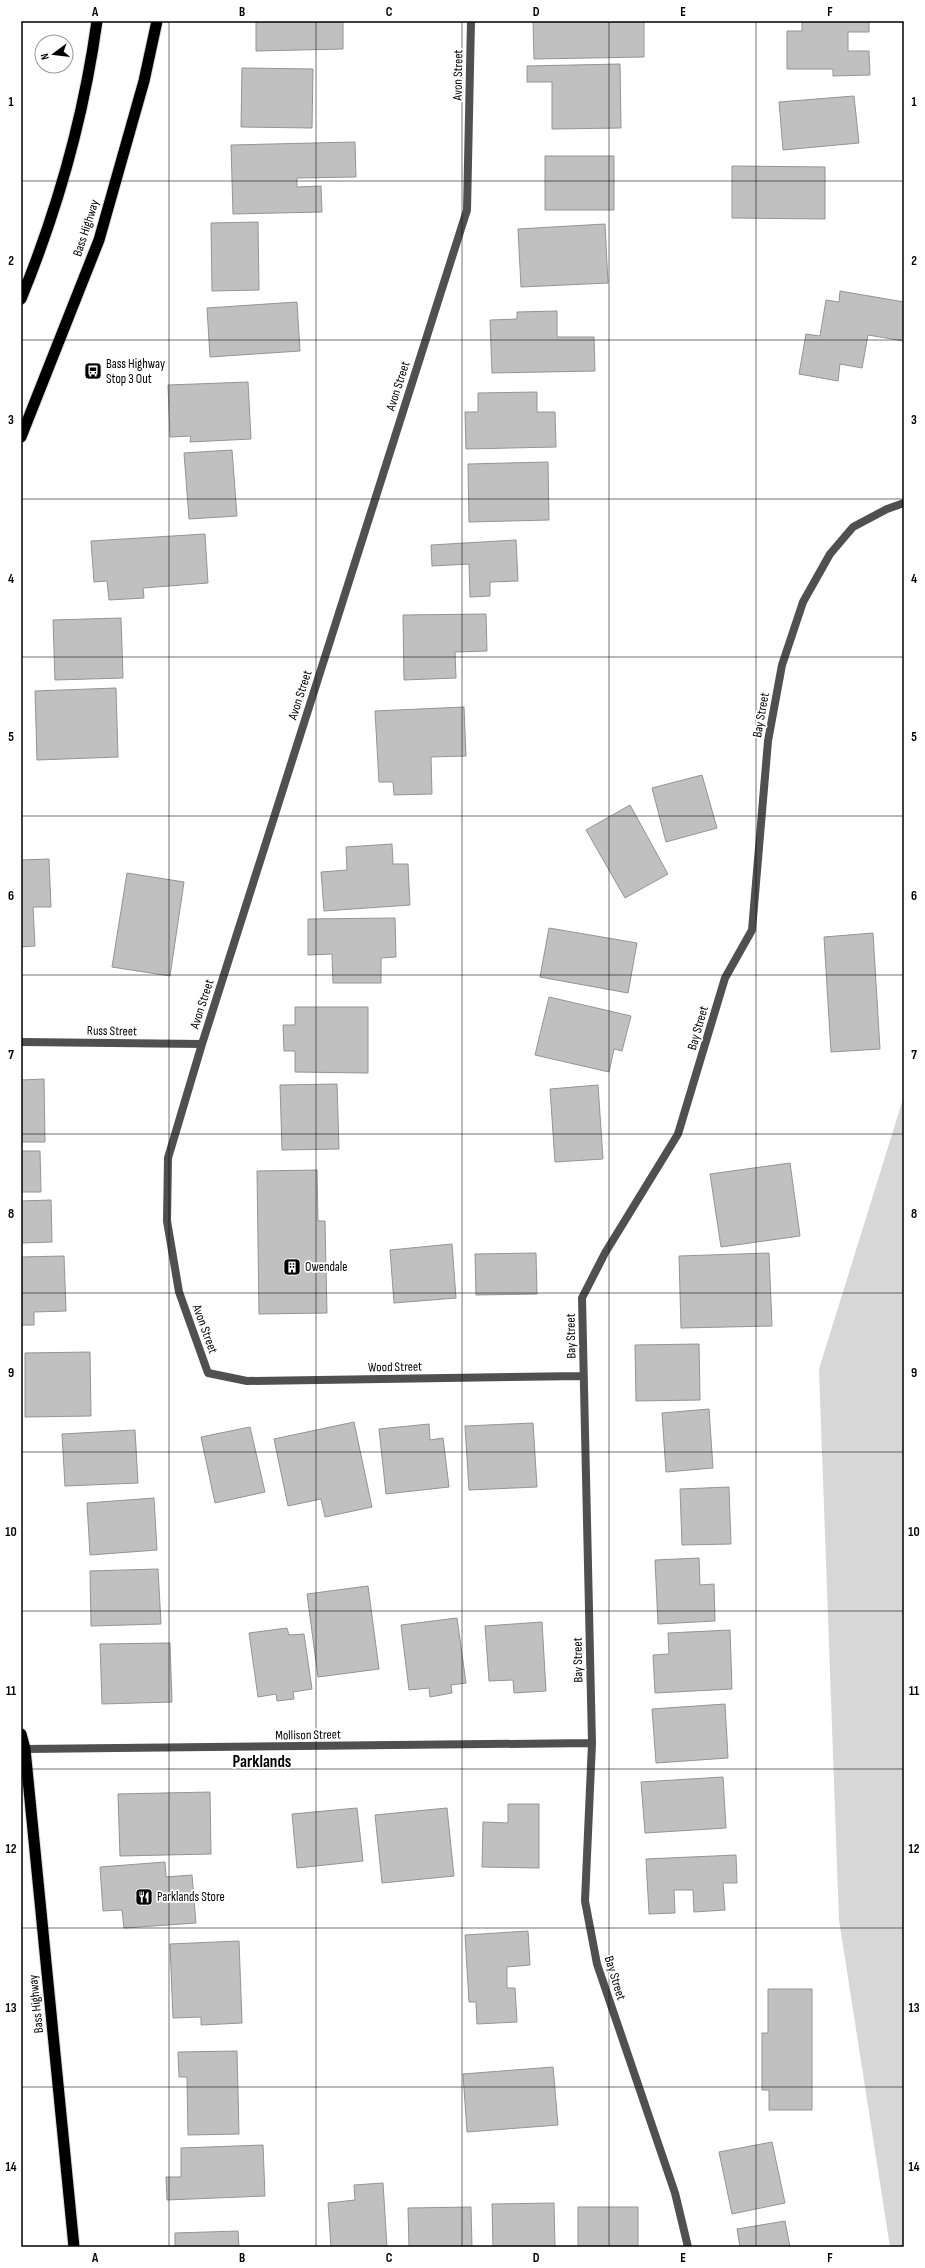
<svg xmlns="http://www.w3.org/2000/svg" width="925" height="2268" font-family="'Sofia Sans Condensed',sans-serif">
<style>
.green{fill:#d7d7d7}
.building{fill:#c0c0c0;stroke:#949494}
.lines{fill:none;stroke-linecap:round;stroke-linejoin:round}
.trunk-casing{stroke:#dbdbdb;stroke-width:13}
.minor{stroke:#505050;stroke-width:8}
.trunk{stroke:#000;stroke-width:11}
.grid{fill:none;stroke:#000;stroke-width:1;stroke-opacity:0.55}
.labels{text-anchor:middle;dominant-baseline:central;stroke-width:3.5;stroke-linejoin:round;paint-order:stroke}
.street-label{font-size:13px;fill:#000;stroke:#fff}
.poi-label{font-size:13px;fill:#000;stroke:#fff;text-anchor:start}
.district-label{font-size:17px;font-weight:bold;fill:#000;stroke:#fff}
.neatline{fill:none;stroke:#000;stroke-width:1.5}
.grid-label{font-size:13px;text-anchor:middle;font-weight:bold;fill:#000}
</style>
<rect width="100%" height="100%" fill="#fff"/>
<path class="green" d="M 903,1099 L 904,2247 L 890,2247 L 839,1920 L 819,1369 Z"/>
<path class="building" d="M 256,21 L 343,21 L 343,49 L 256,51 Z
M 533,21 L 644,21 L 644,57 L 534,59 Z
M 802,21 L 869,21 L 869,32 L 848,32 L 848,51 L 869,51 L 870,75 L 833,76 L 833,69 L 787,69 L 787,31 L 802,31 Z
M 620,64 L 621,128 L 552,129 L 552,82 L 527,82 L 527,66 Z
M 242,68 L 313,69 L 312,128 L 241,127 Z
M 854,96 L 859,143 L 783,150 L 779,102 Z
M 355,142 L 356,177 L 297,178 L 297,187 L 321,186 L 322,212 L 233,214 L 231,145 Z
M 545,156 L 614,156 L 614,210 L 545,210 Z
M 732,166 L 825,167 L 825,219 L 732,218 Z
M 258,222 L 259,290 L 212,291 L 211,223 Z
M 605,224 L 608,283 L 521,287 L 518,229 Z
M 840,291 L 904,302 L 904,341 L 868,335 L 862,368 L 840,364 L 838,381 L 799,374 L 806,334 L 820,336 L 826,300 L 839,302 Z
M 297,302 L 300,351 L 210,357 L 207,308 Z
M 557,311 L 557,337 L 594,337 L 595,371 L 492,373 L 490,320 L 517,319 L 517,312 Z
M 248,382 L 251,439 L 190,442 L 191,436 L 170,437 L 168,385 Z
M 537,392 L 537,412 L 555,412 L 556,447 L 466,449 L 465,412 L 478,412 L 478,393 Z
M 232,450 L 237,516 L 189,519 L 184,453 Z
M 548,462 L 549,520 L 469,522 L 468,464 Z
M 205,534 L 208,583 L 143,588 L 144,598 L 109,600 L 107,581 L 94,582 L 91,541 Z
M 516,540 L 518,581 L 490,582 L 490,596 L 470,597 L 469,564 L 432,566 L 431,545 Z
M 486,614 L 487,651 L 455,652 L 456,678 L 404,680 L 403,615 Z
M 121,618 L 123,678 L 55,680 L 53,620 Z
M 116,688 L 118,757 L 37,760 L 35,691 Z
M 464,707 L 466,756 L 431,757 L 432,794 L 394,795 L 393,782 L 379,782 L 375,711 Z
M 702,775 L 717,828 L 666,842 L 652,788 Z
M 630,805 L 668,874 L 625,898 L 586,830 Z
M 392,844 L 393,864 L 408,864 L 410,905 L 324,911 L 321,872 L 347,870 L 346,847 Z
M 49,859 L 51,907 L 33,907 L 35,946 L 21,947 L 21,860 Z
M 127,873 L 184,882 L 170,976 L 112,967 Z
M 395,918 L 396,957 L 381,958 L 381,983 L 333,983 L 332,954 L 308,955 L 308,919 Z
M 549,928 L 637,943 L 628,993 L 540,977 Z
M 873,933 L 880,1049 L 831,1052 L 824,937 Z
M 549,997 L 631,1016 L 622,1051 L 614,1049 L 609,1072 L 535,1055 Z
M 295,1007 L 368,1007 L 368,1073 L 295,1072 L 295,1051 L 284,1051 L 283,1025 L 295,1025 Z
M 44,1079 L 45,1142 L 21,1142 L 21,1080 Z
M 337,1084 L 339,1149 L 282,1150 L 280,1085 Z
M 598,1085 L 603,1159 L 555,1162 L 550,1089 Z
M 21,1151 L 40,1151 L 41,1192 L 21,1192 Z
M 790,1163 L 800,1236 L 721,1247 L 710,1174 Z
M 317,1170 L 318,1221 L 325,1221 L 327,1313 L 259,1314 L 257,1171 Z
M 51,1200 L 52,1242 L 21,1243 L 21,1201 Z
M 452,1244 L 456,1298 L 394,1303 L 390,1250 Z
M 536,1253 L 537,1294 L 476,1295 L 475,1254 Z
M 769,1253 L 772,1326 L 681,1328 L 679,1256 Z
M 64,1256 L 66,1311 L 34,1312 L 34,1325 L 21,1325 L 21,1257 Z
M 699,1344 L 700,1400 L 636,1401 L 635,1345 Z
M 90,1352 L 91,1416 L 25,1417 L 25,1353 Z
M 709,1409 L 713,1468 L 666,1472 L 662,1413 Z
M 354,1422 L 372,1507 L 325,1517 L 321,1499 L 288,1506 L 274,1439 Z
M 533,1423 L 537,1487 L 469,1490 L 465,1426 Z
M 429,1424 L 430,1440 L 443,1438 L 449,1487 L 386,1494 L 379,1429 Z
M 250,1427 L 265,1492 L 215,1503 L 201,1437 Z
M 135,1430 L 138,1483 L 65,1486 L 62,1434 Z
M 729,1487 L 731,1544 L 682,1545 L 680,1489 Z
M 154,1498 L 157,1550 L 90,1555 L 87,1503 Z
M 699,1558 L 700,1585 L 714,1584 L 715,1621 L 658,1624 L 655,1560 Z
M 158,1569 L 161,1624 L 91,1626 L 90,1571 Z
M 368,1586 L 379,1669 L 318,1677 L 307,1594 Z
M 457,1618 L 466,1683 L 451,1685 L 452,1693 L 430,1697 L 429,1688 L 409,1690 L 401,1625 Z
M 542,1622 L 546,1691 L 514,1693 L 513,1680 L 489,1681 L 485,1626 Z
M 287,1628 L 289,1635 L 304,1634 L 312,1689 L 293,1692 L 294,1699 L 277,1701 L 276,1694 L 258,1697 L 249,1633 Z
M 730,1630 L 732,1689 L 655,1693 L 653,1655 L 669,1654 L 668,1633 Z
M 170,1643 L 172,1702 L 102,1704 L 100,1644 Z
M 725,1704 L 728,1758 L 656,1763 L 652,1709 Z
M 723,1777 L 726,1828 L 645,1833 L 641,1782 Z
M 210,1792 L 211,1854 L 120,1856 L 118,1794 Z
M 508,1804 L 539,1804 L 539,1868 L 482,1867 L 483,1822 L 508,1823 Z
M 357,1808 L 363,1861 L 297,1868 L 292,1814 Z
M 447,1808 L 454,1876 L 382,1883 L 375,1815 Z
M 736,1855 L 737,1883 L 723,1883 L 725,1910 L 694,1912 L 693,1890 L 674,1890 L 675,1913 L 649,1914 L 646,1859 Z
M 165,1862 L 166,1877 L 192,1875 L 196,1923 L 124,1928 L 122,1910 L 103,1911 L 100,1867 Z
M 528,1931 L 530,1965 L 507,1967 L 507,1988 L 515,1988 L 517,2022 L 477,2024 L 476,2002 L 469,2002 L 465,1935 Z
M 239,1941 L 242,2023 L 201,2025 L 201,2017 L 173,2018 L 170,1944 Z
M 768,1989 L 812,1989 L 812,2110 L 769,2110 L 769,2090 L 762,2090 L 762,2033 L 768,2033 Z
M 237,2051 L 239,2134 L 188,2135 L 187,2077 L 179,2077 L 178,2052 Z
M 553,2067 L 558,2125 L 467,2132 L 463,2074 Z
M 772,2142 L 785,2203 L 732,2214 L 719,2152 Z
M 263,2145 L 265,2196 L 167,2200 L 166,2177 L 181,2177 L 181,2148 Z
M 383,2183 L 387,2247 L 331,2247 L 328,2203 L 355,2200 L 354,2185 Z
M 554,2203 L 555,2247 L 493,2247 L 492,2204 Z
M 471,2207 L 472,2247 L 409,2247 L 408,2208 Z
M 578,2207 L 638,2207 L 638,2247 L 578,2247 Z
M 785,2221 L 790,2247 L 740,2247 L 737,2229 Z
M 238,2231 L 239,2247 L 175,2247 L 175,2233 Z"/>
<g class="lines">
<g class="trunk-casing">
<path id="trunk" d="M 21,299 C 57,211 84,115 97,21
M 21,437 L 99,240 L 144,81 L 157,21
M 21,1734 L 25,1749 L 74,2247"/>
</g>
<path class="minor" d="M 471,21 L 467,210 L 202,1044 L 168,1158 L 167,1221 L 179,1292 L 208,1373 L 247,1381 L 583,1376
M 21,1042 L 202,1044
M 25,1749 L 592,1743
M 688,2247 L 675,2193 L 597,1964 L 585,1901 L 592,1743 L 582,1298 L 605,1253 L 678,1134 L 725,978 L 752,930 L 768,741 L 782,665 L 803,602 L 830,554 L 853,527 L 887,509 L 904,503"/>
<use href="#trunk" class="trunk"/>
</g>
<path class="grid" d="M 169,21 L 169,2247M 316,21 L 316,2247M 462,21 L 462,2247M 609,21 L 609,2247M 756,21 L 756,2247M 21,181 L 904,181M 21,340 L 904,340M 21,499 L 904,499M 21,657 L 904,657M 21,816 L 904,816M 21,975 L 904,975M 21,1134 L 904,1134M 21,1293 L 904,1293M 21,1452 L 904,1452M 21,1611 L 904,1611M 21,1769 L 904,1769M 21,1928 L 904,1928M 21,2087 L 904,2087"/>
<defs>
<g id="bus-square" transform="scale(0.9)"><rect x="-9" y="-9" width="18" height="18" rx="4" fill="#000" stroke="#fff"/><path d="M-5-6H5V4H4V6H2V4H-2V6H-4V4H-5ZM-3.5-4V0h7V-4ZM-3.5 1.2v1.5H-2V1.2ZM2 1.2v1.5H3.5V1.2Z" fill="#fff"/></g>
<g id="building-square" transform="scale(0.9)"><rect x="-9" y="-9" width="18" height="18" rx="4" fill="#000" stroke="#fff"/><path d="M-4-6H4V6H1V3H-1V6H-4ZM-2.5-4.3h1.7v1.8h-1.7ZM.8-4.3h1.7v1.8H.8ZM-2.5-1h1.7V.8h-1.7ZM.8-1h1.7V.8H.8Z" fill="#fff"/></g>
<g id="restaurant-square" transform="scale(0.9)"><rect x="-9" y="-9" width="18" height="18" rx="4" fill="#000" stroke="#fff"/><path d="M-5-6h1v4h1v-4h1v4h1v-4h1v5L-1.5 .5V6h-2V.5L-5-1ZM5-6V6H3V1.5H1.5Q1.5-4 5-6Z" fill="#fff"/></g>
</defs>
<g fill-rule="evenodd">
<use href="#bus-square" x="93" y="371"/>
<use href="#building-square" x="292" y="1267"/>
<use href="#restaurant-square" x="144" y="1897"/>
</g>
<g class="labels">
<g class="street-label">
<text transform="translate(458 75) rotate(-89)">Avon Street</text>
<text transform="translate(86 228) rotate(-72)">Bass Highway</text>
<text transform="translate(398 386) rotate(-72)">Avon Street</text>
<text transform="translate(300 695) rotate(-72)">Avon Street</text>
<text transform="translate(761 715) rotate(-80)">Bay Street</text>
<text transform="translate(202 1004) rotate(-72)">Avon Street</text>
<text transform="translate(698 1028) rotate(-74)">Bay Street</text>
<text transform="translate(112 1031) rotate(1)">Russ Street</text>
<text transform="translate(205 1329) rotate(70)">Avon Street</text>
<text transform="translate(571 1336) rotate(-91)">Bay Street</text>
<text transform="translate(395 1367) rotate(-1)">Wood Street</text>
<text transform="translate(578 1660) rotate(-91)">Bay Street</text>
<text transform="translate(308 1735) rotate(-1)">Mollison Street</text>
<text transform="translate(615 1978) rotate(73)">Bay Street</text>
<text transform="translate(36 2004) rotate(-96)">Bass Highway</text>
</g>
<g class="poi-label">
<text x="106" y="364">Bass Highway<tspan x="106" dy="15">Stop 3 Out</tspan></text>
<text x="305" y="1267">Owendale</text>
<text x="157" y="1897">Parklands Store</text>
</g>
<g class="district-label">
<text x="262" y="1762">Parklands</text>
</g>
</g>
<rect width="925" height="2268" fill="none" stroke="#ffffff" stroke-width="44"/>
<g transform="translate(54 54) rotate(255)"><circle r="19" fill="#ffffff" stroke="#999999"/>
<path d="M0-3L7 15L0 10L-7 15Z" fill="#000000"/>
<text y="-6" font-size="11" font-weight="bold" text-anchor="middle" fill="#000000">N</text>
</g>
<rect x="22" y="22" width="881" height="2224" class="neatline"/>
<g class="grid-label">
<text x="95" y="16">A</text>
<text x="242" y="16">B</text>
<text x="389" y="16">C</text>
<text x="536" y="16">D</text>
<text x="683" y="16">E</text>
<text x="830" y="16">F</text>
<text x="11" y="106">1</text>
<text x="914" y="106">1</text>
<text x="11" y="265">2</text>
<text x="914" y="265">2</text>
<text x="11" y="424">3</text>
<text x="914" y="424">3</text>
<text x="11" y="583">4</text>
<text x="914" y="583">4</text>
<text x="11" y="741">5</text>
<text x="914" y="741">5</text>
<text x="11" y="900">6</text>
<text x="914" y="900">6</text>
<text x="11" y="1059">7</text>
<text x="914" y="1059">7</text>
<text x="11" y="1218">8</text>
<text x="914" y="1218">8</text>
<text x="11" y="1377">9</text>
<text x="914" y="1377">9</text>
<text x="11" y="1536">10</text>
<text x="914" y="1536">10</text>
<text x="11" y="1695">11</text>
<text x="914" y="1695">11</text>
<text x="11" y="1853">12</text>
<text x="914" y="1853">12</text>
<text x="11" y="2012">13</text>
<text x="914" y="2012">13</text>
<text x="11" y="2171">14</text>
<text x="914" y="2171">14</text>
<text x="95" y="2262">A</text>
<text x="242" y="2262">B</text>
<text x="389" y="2262">C</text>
<text x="536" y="2262">D</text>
<text x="683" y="2262">E</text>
<text x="830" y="2262">F</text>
</g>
</svg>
